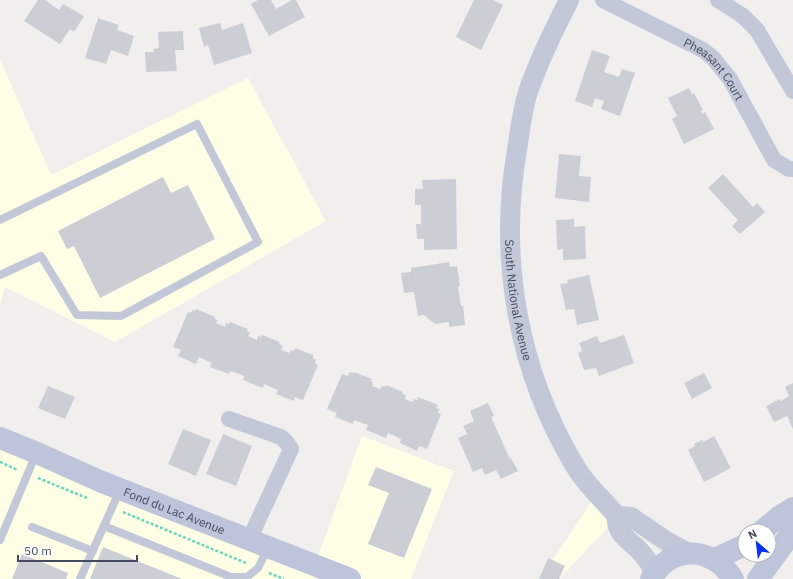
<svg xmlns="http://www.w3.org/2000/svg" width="793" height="579" font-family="'IBM Plex Sans',sans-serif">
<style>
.commercial{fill:#fefde5}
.building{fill:#ccced6}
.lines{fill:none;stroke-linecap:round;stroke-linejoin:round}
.path{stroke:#6bd6bc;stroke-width:2.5;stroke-dasharray:3 2;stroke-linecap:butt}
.service{stroke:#c3c8d8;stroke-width:8}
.minor{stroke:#c3c8d8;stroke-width:16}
.tertiary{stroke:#c3c8d8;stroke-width:20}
.secondary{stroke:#bec4d9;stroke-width:22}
.labels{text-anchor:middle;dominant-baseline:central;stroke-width:3;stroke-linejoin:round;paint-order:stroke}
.street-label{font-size:12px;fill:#444b5e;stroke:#fff}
</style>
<rect width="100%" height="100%" fill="#f1eeee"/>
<path class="commercial" d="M 0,59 L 51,175 L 248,78 L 326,221 L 115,342 L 5,287 L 0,306 Z
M 362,436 L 454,471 L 411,579 L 0,579 L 0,439 L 315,564 Z
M 597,493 L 617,518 L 559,579 L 540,579 Z"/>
<path class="building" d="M 38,0 L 45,0 L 59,10 L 63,4 L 84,16 L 74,32 L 70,29 L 60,44 L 24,21 Z
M 258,0 L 271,0 L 276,9 L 292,0 L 296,0 L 305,17 L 269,36 L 251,4 Z
M 474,0 L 493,0 L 503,5 L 481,50 L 456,37 Z
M 98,18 L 119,25 L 117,30 L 134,36 L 128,56 L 111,50 L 106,64 L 85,58 Z
M 220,23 L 222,30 L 243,23 L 252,53 L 214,65 L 208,45 L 204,47 L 199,28 Z
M 183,31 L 184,50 L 175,50 L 177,71 L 146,72 L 145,52 L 154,52 L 153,49 L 159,48 L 158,32 Z
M 592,50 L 610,56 L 604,72 L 619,77 L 622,69 L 635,73 L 620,116 L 601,109 L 604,101 L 595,98 L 592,107 L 575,101 Z
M 689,88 L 692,94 L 694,93 L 703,110 L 701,111 L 702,114 L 705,112 L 714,129 L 684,144 L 672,119 L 677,116 L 668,98 Z
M 559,154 L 581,156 L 579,176 L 591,177 L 589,202 L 555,198 Z
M 723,174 L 753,207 L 757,203 L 765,212 L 740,234 L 732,226 L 738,220 L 708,188 Z
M 163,177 L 171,193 L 188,185 L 215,239 L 100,298 L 74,246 L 67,249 L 58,231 Z
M 456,179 L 457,249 L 424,250 L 424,239 L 417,239 L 416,224 L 421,224 L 421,205 L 415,205 L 415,189 L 423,189 L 422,180 Z
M 574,219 L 574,227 L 585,226 L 586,259 L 563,260 L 563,249 L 557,250 L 556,220 Z
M 449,262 L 450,267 L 457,266 L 460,286 L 458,287 L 461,306 L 463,306 L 465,325 L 449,327 L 449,322 L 435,324 L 424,315 L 418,316 L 414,292 L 404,293 L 401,273 L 411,272 L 411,268 Z
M 589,275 L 599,320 L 577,325 L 574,309 L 566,310 L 560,284 L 568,283 L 567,280 Z
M 196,309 L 215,317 L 215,319 L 218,320 L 216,323 L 225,327 L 226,323 L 229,324 L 230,322 L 248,329 L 247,331 L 250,333 L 248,336 L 257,340 L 258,336 L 261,337 L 262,335 L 280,342 L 279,344 L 283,346 L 281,350 L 289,353 L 291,350 L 294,351 L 295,348 L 313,355 L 313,358 L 316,360 L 315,363 L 318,365 L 303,400 L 295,397 L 294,401 L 276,394 L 278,390 L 264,384 L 263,388 L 243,380 L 244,376 L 231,371 L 229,374 L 210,367 L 212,363 L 199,357 L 196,364 L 178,356 L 181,350 L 173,347 L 188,312 L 191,313 L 192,310 L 195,311 Z
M 624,335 L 634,363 L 599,376 L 596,368 L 584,370 L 578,353 L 582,351 L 579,343 L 597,336 L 600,343 Z
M 350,372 L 353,373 L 354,372 L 372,379 L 370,381 L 373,382 L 372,386 L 380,389 L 382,386 L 385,387 L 386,385 L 403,392 L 402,394 L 406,395 L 405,399 L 413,402 L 414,399 L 417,400 L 418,397 L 438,405 L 436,408 L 439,409 L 438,413 L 441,414 L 427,449 L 419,446 L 417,451 L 400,443 L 401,439 L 388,433 L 386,438 L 366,430 L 368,425 L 354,420 L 353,424 L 335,417 L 337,413 L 327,409 L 342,374 L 348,376 Z
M 704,373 L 712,388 L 692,399 L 684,383 Z
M 793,383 L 793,429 L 787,416 L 774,422 L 766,406 L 780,399 L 781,401 L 789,396 L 785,387 Z
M 48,386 L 75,397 L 65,419 L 38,408 Z
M 488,403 L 494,416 L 491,417 L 510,459 L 511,458 L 518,471 L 501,479 L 496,470 L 485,475 L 482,468 L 473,472 L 458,438 L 467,434 L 463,426 L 474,421 L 470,411 Z
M 183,429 L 211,440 L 196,476 L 168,464 Z
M 223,434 L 252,446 L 236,486 L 206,474 Z
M 714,436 L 731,468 L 704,482 L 688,450 L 695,446 L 694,444 L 702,440 L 703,442 Z
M 376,467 L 432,489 L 404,558 L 368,544 L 389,493 L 368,485 Z
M 103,547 L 182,579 L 90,579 Z
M 22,554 L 68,573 L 66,579 L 12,579 Z
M 548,558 L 565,566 L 559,579 L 539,579 Z"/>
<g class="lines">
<path class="path" d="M 0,462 L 18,470
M 38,478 L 87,498
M 123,512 L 246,563
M 269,573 L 284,579"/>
<path class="service" d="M 0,220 L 197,124 L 258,242 L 121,316 L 77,315 L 41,256 L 0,275
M 104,526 L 231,577 L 247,577 L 258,568 L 268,548
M 32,527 L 93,551
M 0,540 L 36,454
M 80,579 L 120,490"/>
<g class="minor">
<path id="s1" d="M 603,0 L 703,50 L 713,58 L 730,79 L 774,160 L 789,169 L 793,169"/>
<path d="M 718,0 L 743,16 L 757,30 L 793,91"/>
<path d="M 229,419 L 281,437 L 287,443 L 291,449 L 249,540"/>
</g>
<g class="tertiary">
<path id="s2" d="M 569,0 C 554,30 539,60 528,92 C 522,111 520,130 517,150 C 498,259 518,371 575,466 C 585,484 602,498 615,514 C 618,519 616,524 619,529 C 622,537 632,543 638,549 C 645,556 650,564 655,572"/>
<path d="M 616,516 L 631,517 L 666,541 L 689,553"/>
</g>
<g class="secondary">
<path id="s3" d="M 0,438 L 37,453 L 102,482 L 350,579"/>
<path d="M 762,531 L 780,516 L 793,508"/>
<path d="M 715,559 L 745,545"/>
<path d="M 651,579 C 670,544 713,546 733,579"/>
<path d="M 758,579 L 793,531"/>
</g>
</g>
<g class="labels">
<g class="street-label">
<text stroke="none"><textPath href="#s1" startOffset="133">Pheasant Court</textPath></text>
<text stroke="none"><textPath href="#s2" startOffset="311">South National Avenue</textPath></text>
<text stroke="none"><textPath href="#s3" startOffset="189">Fond du Lac Avenue</textPath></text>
</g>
</g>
<g transform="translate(757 543) rotate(332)"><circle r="19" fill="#ffffff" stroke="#b4b7bf"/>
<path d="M0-3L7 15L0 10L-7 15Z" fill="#0431f5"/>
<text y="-6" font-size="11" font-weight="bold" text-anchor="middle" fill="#444b5e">N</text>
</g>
<path d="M18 555v6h119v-6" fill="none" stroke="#444b5e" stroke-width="2"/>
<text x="24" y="555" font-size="12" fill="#444b5e" stroke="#ffffff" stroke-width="3" paint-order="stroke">50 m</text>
</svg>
